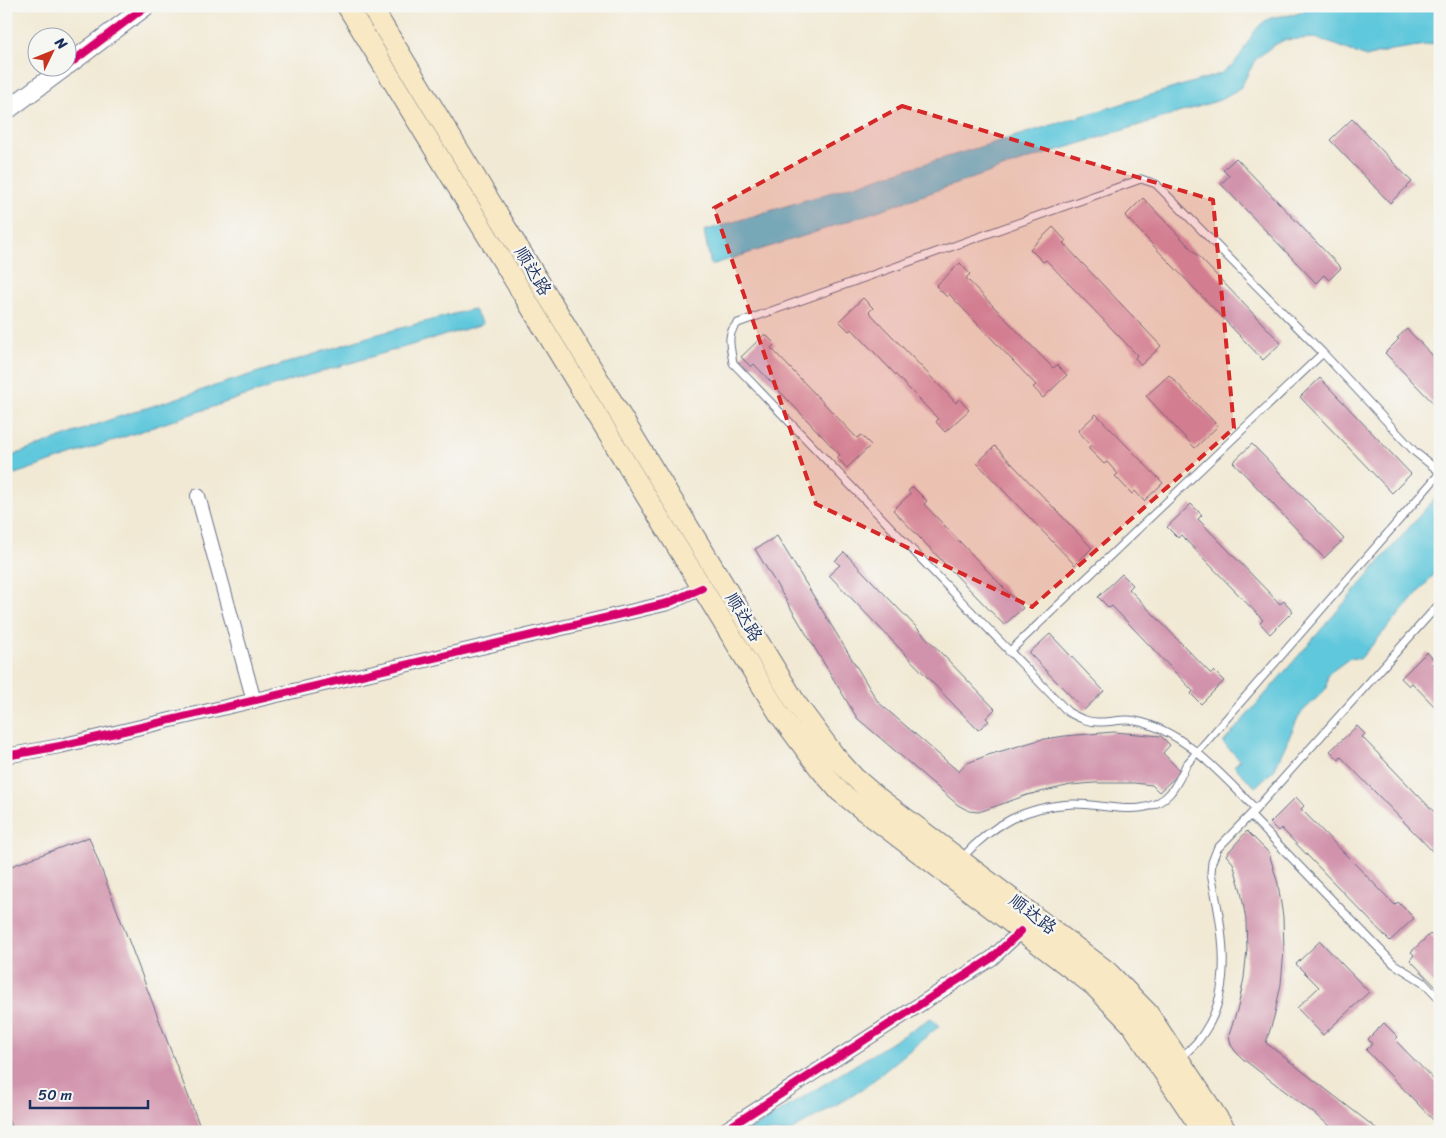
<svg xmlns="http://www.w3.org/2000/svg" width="1446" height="1138" font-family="Sriracha,'LXGW WenKai TC',sans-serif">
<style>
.water{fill:#60c8dc;stroke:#3e7c9d}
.building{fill:#d193ab}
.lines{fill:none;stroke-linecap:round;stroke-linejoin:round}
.service-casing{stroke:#667087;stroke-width:9}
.minor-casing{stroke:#667087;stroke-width:16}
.tertiary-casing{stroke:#667087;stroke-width:20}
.secondary-casing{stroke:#667087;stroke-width:22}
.service{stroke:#fff;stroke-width:7}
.minor{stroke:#fff;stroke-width:14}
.tertiary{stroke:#fff;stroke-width:18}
.secondary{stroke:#f8e8c3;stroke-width:20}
.cycleway-casing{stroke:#f6f6f2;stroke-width:11}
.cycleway{stroke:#d6006c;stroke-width:8}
.marked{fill:#d62828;fill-opacity:0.2;stroke:#d62828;stroke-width:4;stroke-dasharray:10 6;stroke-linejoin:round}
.labels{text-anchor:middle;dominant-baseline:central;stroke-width:4.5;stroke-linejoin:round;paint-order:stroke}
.street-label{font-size:18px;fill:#1b2f5e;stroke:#f6f6f2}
</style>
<rect width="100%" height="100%" fill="#f6f6f2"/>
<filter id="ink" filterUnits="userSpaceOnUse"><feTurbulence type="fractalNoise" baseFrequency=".02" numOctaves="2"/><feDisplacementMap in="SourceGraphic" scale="10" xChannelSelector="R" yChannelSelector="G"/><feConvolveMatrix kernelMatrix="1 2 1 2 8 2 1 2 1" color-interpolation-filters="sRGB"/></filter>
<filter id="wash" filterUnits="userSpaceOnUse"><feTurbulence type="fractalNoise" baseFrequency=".0096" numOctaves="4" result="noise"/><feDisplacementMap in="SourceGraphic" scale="20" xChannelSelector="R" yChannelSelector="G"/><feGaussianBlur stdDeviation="1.12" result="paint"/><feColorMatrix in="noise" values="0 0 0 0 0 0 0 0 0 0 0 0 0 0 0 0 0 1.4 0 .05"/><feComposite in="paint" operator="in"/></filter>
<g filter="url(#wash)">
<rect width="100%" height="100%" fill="#f1e9d4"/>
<path class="water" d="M 1308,6 L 1440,6 L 1440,43 L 1391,50 L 1366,57 L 1336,45 L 1315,38 L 1284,40 L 1271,47 L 1256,59 L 1240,88 L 1220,100 L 1020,162 L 813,233 L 711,265 L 704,231 L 1220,74 C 1224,70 1232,67 1235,62 C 1247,49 1249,33 1265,21 C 1278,12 1299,20 1308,6 Z
M 473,309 L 483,324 L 289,381 L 6,477 L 6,458 L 112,419 L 371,336 Z
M 1440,492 L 1440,561 L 1437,571 L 1360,659 L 1350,658 L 1328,674 L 1326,689 L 1303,711 L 1297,720 L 1274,770 L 1255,787 L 1234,766 L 1240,760 L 1223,743 Z
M 931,1018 L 939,1026 L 863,1089 L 789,1132 L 747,1132 Z"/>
<g id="blocks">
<path class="building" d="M 1352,119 L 1412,182 L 1390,203 L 1330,140 Z
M 1236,158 L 1341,268 L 1329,280 L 1324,275 L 1316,283 L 1221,184 L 1229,176 L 1223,170 Z
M 1143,198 L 1281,343 L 1263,360 L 1125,216 Z
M 1053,227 L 1066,241 L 1063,243 L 1161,346 L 1141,365 L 1135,358 L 1137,355 L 1046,260 L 1043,262 L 1030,249 Z
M 960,263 L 970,274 L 966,278 L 1053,368 L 1057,365 L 1067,375 L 1043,398 L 1033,387 L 1036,385 L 949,294 L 947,297 L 936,286 Z
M 863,298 L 873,308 L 869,312 L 956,403 L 959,399 L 969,410 L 945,432 L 936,422 L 938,419 L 852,329 L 849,331 L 839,321 Z
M 1407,329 L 1440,363 L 1440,410 L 1385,353 L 1399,339 L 1397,338 Z
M 765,334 L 775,344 L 771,348 L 857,438 L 861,435 L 871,445 L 847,468 L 837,458 L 840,455 L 754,364 L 751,367 L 741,357 Z
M 1169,375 L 1218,426 L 1195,448 L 1146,396 Z
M 1320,378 L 1411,474 L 1392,493 L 1300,397 Z
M 1096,414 L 1163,483 L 1144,501 L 1135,491 L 1132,494 L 1115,476 L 1118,474 L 1107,462 L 1104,464 L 1088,448 L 1091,445 L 1078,431 Z
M 1252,444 L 1344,539 L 1324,558 L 1233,462 Z
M 995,446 L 1092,548 L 1075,565 L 977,463 Z
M 913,487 L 927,501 L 924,504 L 1023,608 L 1004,625 L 893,510 L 910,494 L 908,491 Z
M 1191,504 L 1202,515 L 1198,519 L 1280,604 L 1284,601 L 1293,611 L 1270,634 L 1260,623 L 1263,620 L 1181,535 L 1178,538 L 1167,527 Z
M 777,536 L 878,702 L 959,772 L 965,764 L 988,755 L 1039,740 L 1065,736 L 1114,732 L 1161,736 L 1170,745 L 1163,753 L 1181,772 L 1159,792 L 1152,785 L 1134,783 L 1094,783 L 1071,785 L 1027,795 L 985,810 L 978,812 L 969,811 L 958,805 L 857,718 L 755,549 Z
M 844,552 L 995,709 L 986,718 L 989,721 L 978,730 L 829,575 L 840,565 L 835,561 Z
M 1122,574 L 1133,585 L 1129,589 L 1211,674 L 1214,671 L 1224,681 L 1201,704 L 1191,694 L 1193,691 L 1112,606 L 1109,608 L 1098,597 Z
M 1050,634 L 1104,691 L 1084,710 L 1029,653 Z
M 1427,652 L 1435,661 L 1432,664 L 1440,672 L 1440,712 L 1412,683 L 1409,686 L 1401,678 Z
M 1357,726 L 1365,734 L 1362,737 L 1440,818 L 1440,859 L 1341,757 L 1339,760 L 1330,751 Z
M 1296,797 L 1304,806 L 1301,809 L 1395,905 L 1398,902 L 1414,918 L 1390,941 L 1281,828 L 1278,831 L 1270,823 Z
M 1247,831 L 1269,853 L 1278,884 L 1283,917 L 1284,950 L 1281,984 L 1274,1017 L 1266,1043 L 1381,1132 L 1338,1132 L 1243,1059 L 1236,1052 L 1231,1045 L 1229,1035 L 1238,1007 L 1244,978 L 1247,949 L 1246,920 L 1241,891 L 1233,863 L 1226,855 Z
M 89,837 L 202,1132 L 13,1132 L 6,1114 L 6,868 Z
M 1430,934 L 1440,944 L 1435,947 L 1440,952 L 1440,991 L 1410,960 L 1414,955 L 1411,952 Z
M 1320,941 L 1369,992 L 1323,1035 L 1297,1008 L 1319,987 L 1296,964 Z
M 1384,1023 L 1398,1037 L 1395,1040 L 1440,1086 L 1440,1127 L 1366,1050 L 1372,1044 L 1368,1039 Z"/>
</g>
</g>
<g filter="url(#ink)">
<use href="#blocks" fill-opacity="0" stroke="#667087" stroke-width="1"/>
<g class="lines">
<g class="service-casing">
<path id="service" d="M 1009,652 L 1323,353 L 1415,452 L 1440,472
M 1256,809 C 1221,775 1185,731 1136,721 C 1124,718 1113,722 1101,722 C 1089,723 1079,718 1068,712 L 733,363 C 731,348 725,334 738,323 L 1141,179 L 1156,184 L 1323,353
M 1250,815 L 1394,964 L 1423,982 L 1440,1000
M 961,859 C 992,824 1026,806 1073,804 C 1104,803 1147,821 1171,792 C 1177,784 1182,774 1186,765 L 1440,473
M 1179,1059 C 1188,1051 1197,1044 1203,1034 C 1236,987 1221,924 1211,873 L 1212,862 L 1217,849 L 1256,809 L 1440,603"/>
</g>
<g class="minor-casing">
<path id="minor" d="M 198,496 L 254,701
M 6,756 L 60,746 L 668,603 L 702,588
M 722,1132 L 992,958 L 1021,931"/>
</g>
<g class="tertiary-casing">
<path id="tertiary" d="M 68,65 L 146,6
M 6,111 L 64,68"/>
</g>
<g class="secondary-casing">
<path id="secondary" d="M 347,6 L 779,714 L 820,769 L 840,792 L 864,811 L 1094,986 L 1132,1025 L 1203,1132
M 371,6 L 796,703 L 835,756 L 854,777 L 876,796 L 1107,971 L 1148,1013 L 1227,1132"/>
</g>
<use href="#service" class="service"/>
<use href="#minor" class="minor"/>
<use href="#tertiary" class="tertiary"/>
<use href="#secondary" class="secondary"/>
<g class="cycleway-casing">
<path id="cycleway" d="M 68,65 L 146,6
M 6,756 L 60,746 L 668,603 L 702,588
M 722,1132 L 992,958 L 1021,931"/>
</g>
<use href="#cycleway" class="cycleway"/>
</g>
</g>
<path class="marked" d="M 902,106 L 1213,200 L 1234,428 L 1032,607 L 816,504 L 714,208 Z"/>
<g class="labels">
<g class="street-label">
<text transform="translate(533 271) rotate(59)">顺达路</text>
<text transform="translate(744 617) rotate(59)">顺达路</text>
<text transform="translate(1033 914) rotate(37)">顺达路</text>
</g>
</g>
<rect width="1446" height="1138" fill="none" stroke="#f6f6f2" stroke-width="25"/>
<g transform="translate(52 52) rotate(47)"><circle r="24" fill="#f6f6f2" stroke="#9ea6b7"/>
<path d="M0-4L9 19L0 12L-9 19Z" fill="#c8321e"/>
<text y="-8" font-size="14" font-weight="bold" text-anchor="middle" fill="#1b2f5e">N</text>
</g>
<path d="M30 1100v8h118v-8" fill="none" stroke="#1b2f5e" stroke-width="2.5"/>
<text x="38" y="1100" font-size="15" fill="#1b2f5e" stroke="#f6f6f2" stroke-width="4" paint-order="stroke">50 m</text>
</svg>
